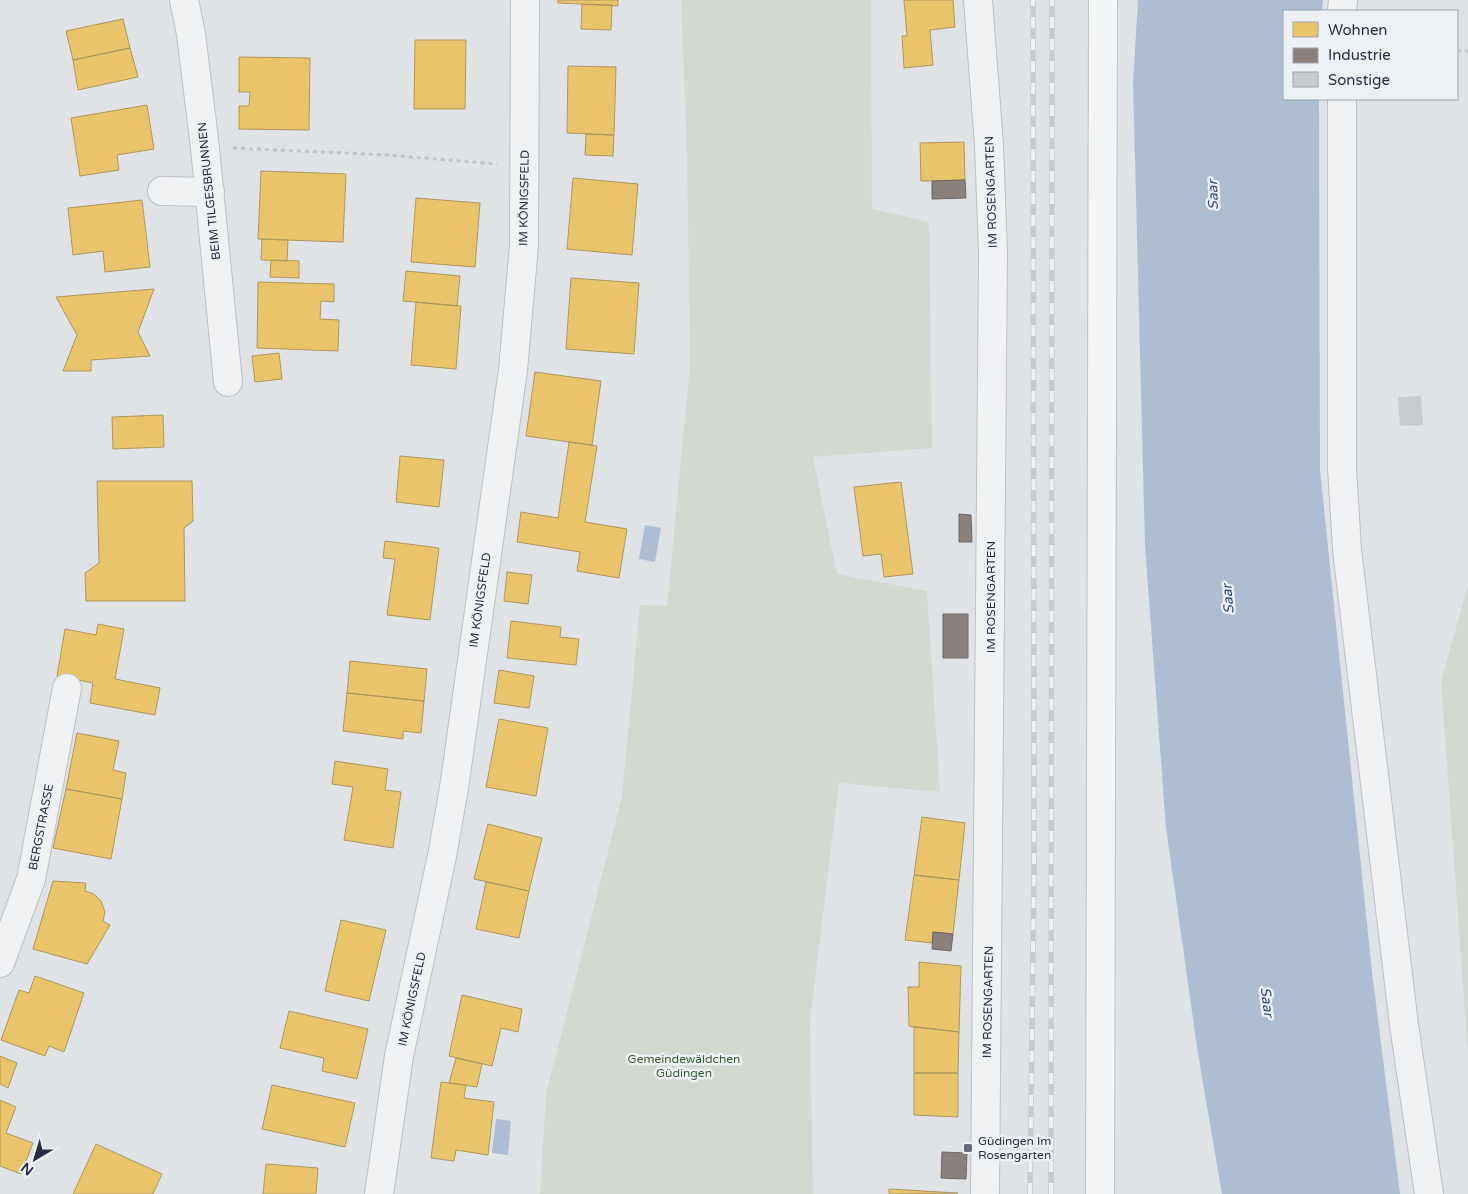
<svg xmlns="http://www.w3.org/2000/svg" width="1468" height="1194" font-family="'Varela Round',sans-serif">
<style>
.green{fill:#d0dad1}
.water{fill:#adbed2}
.homes{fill:#e9c46a;stroke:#ae975d}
.industry{fill:#8a817c;stroke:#6c686a}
.building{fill:#c7cbce}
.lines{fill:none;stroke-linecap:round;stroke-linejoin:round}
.minor-casing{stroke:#bdc0c4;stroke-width:30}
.major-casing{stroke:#bdc0c4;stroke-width:30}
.path{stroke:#c2c4c9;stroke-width:3;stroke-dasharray:4 4;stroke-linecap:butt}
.minor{stroke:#f0f1f2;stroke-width:28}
.major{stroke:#f4f5f6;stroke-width:28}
.rail-casing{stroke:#c9cacd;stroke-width:5.5}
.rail{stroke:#edf1f6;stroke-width:4;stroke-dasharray:11;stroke-linecap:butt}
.poi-dot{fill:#676e7a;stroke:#edf1f6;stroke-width:2}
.labels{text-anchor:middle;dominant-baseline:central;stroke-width:5;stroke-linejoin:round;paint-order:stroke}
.street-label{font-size:12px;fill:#262f40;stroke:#edf1f6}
.park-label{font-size:12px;fill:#395c33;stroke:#edf1f6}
.poi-label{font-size:12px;fill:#262f40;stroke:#edf1f6;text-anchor:start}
.water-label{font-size:14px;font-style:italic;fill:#2f4b76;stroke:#edf1f6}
</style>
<rect width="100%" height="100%" fill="#e0e3e6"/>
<path class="green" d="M 681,0 L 871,0 L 872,209 L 929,222 L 932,448 L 813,457 L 837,574 L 927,591 L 940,792 L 839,783 L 810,1021 L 813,1194 L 540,1194 L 546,1094 L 622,797 L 640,605 L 667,606 L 690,365 L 687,152 Z
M 1468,585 L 1468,1055 L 1441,681 Z"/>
<path class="water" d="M 1138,0 L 1323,0 L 1322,11 L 1284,11 L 1284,99 L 1319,99 L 1320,470 L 1372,972 L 1400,1194 L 1222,1194 L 1198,1054 L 1166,828 L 1145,546 L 1133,83 Z
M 645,525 L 661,528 L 655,562 L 639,559 Z
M 496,1119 L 511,1121 L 508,1155 L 492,1153 Z"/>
<path class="homes" d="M 558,0 L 618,0 L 618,6 L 558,3 Z
M 904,0 L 953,0 L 955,27 L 930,30 L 933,65 L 904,68 L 902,36 L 907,36 Z
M 582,4 L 612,5 L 611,30 L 581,29 Z
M 123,19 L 130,48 L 73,60 L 66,31 Z
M 415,40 L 466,40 L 465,109 L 414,109 Z
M 130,48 L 138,77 L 78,90 L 73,60 Z
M 239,57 L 310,58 L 309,130 L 239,129 L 239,106 L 249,106 L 250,92 L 239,92 Z
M 568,66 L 616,67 L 614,135 L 567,133 Z
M 147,105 L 154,149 L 117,155 L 119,170 L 80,176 L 71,118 Z
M 586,134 L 614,135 L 613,156 L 585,155 Z
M 964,142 L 965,180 L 921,181 L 920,143 Z
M 261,171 L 346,174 L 343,242 L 258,239 Z
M 573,178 L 638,184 L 632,255 L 567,249 Z
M 416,198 L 480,203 L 475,267 L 411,262 Z
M 142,200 L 150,267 L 105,272 L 103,251 L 73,255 L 68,208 Z
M 262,239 L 288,240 L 287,261 L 261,260 Z
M 271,260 L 299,261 L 299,278 L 270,277 Z
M 406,271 L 460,276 L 457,306 L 403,301 Z
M 571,278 L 639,283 L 634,354 L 566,349 Z
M 258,282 L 334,284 L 334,302 L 321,301 L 320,319 L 339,320 L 338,351 L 257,348 Z
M 154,289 L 138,332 L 150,356 L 91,360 L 91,371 L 63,371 L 77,335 L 56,297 Z
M 416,302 L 461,306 L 456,369 L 411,365 Z
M 279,353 L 282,379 L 255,382 L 252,356 Z
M 535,372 L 601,381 L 592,445 L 526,436 Z
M 163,415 L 164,447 L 113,449 L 112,417 Z
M 569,442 L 597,446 L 585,522 L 627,529 L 619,578 L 577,571 L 580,552 L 517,542 L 521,512 L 558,518 Z
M 400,456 L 444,460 L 439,507 L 396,502 Z
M 97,481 L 192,481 L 193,521 L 184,528 L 185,601 L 86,601 L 85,573 L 99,563 Z
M 901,482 L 913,574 L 884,577 L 881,554 L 863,556 L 854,487 Z
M 385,541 L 439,548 L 430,620 L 387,615 L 395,559 L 383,558 Z
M 507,572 L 532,575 L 528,604 L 504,601 Z
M 511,621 L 561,627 L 560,637 L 579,639 L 576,665 L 507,658 Z
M 98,624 L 124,629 L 115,679 L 160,688 L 155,715 L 90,703 L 93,683 L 57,676 L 65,629 L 96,635 Z
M 350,661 L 427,669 L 424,701 L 347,693 Z
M 499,670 L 534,676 L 529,708 L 494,703 Z
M 347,693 L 424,701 L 421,733 L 403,731 L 403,739 L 343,731 Z
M 499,719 L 548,728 L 536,796 L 486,787 Z
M 77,733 L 119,741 L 113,770 L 126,773 L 122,799 L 66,789 Z
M 335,761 L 388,769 L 385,790 L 401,792 L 393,848 L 344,840 L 353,787 L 332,784 Z
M 66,789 L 122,799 L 111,859 L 53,848 Z
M 922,817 L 965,823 L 959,880 L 914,875 Z
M 488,824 L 542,838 L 529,891 L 474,879 Z
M 914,875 L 959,880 L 953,934 L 933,932 L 932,943 L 905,940 Z
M 53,881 L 86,883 L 85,891 L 94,894 L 101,901 L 105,912 L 103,921 L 110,925 L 87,964 L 33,949 Z
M 486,882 L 529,891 L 519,938 L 476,929 Z
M 341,920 L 386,930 L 369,1001 L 325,991 Z
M 919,962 L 961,966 L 959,1032 L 909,1026 L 908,987 L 919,987 Z
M 35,976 L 84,993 L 64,1052 L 49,1046 L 45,1056 L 1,1040 L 19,990 L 29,993 Z
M 462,995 L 522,1009 L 518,1032 L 501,1028 L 492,1066 L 449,1056 Z
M 289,1011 L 368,1029 L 357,1079 L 322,1071 L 324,1058 L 280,1048 Z
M 914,1027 L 959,1032 L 958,1073 L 914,1073 Z
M 0,1056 L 17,1063 L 8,1088 L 0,1084 Z
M 456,1058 L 482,1064 L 477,1087 L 449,1083 Z
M 914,1073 L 958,1073 L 958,1117 L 914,1115 Z
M 441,1082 L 466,1085 L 464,1098 L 494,1102 L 488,1155 L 456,1150 L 454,1161 L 431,1158 Z
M 272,1085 L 355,1103 L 345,1147 L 262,1129 Z
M 0,1100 L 16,1107 L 6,1133 L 33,1143 L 21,1174 L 0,1166 Z
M 96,1144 L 162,1174 L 153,1194 L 73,1194 Z
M 266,1164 L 318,1168 L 316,1194 L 263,1194 Z
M 889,1189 L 958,1193 L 889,1194 Z"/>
<path class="industry" d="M 965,180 L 966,198 L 932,199 L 932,181 Z
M 959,514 L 971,515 L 972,542 L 959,542 Z
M 943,614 L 968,614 L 968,658 L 943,658 Z
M 933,932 L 953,934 L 951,951 L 932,949 Z
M 942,1152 L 967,1153 L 966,1179 L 941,1178 Z"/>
<path class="building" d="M 1421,396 L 1423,425 L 1400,426 L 1398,397 Z"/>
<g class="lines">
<g class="minor-casing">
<path id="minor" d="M 184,0 L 191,34 L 205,148 L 228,382
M 978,0 L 989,145 L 993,253 L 985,1194
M 1342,11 L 1343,0
M 1342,99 L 1342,468 L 1347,550 L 1404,1025 L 1429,1194
M 162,191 L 210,192
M 0,963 L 31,879 L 67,688
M 379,1194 L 399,1056 L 442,856 L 454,788 L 513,370 L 524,245 L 525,0"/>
</g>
<g class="major-casing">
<path id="major" d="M 1100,1194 L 1103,0"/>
</g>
<path class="path" d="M 1457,51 L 1468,51
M 233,148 L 388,155 L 497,164"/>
<use href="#minor" class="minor"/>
<use href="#major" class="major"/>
<g class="rail-casing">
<path id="rail" d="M 1030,1194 L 1034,868 L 1033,0
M 1051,1194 L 1052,0"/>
</g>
<use href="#rail" class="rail"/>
</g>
<rect class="poi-dot" x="963" y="1143" width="10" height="10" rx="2.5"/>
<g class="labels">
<g class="street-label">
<text transform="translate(209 191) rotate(-96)">BEIM TILGESBRUNNEN</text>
<text transform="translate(991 192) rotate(-92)">IM ROSENGARTEN</text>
<text transform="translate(524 198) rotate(-89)">IM KÖNIGSFELD</text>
<text transform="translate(991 597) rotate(-90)">IM ROSENGARTEN</text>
<text transform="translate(480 600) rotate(-82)">IM KÖNIGSFELD</text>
<text transform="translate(41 827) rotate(-79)">BERGSTRASSE</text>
<text transform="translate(412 999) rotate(-78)">IM KÖNIGSFELD</text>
<text transform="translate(988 1002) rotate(-89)">IM ROSENGARTEN</text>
</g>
<g class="park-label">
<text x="684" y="1059">Gemeindewäldchen<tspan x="684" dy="14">Güdingen</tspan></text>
</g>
<g class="poi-label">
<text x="978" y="1141">Güdingen Im<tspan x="978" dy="14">Rosengarten</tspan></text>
</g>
<g class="water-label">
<text transform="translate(1213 195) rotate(-92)">Saar</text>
<text transform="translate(1228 599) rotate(-95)">Saar</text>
<text transform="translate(1267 1002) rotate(83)">Saar</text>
</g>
</g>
<rect x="1283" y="10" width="175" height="90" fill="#edf1f6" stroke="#9da3ad"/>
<rect x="1293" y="22" width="25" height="15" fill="#e9c46a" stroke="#9da3ad"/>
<text x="1328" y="35" font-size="15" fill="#262f40">Wohnen</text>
<rect x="1293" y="48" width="25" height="15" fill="#8a817c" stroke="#9da3ad"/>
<text x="1328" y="60" font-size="15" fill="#262f40">Industrie</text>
<rect x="1293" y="72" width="25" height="15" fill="#c7cbce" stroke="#9da3ad"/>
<text x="1328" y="85" font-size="15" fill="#262f40">Sonstige</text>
<g transform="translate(35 1159) rotate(218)" stroke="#edf1f6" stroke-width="4" paint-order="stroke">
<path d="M0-4L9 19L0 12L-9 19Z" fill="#262f40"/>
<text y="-8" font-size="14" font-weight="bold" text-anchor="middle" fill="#262f40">N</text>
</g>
</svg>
